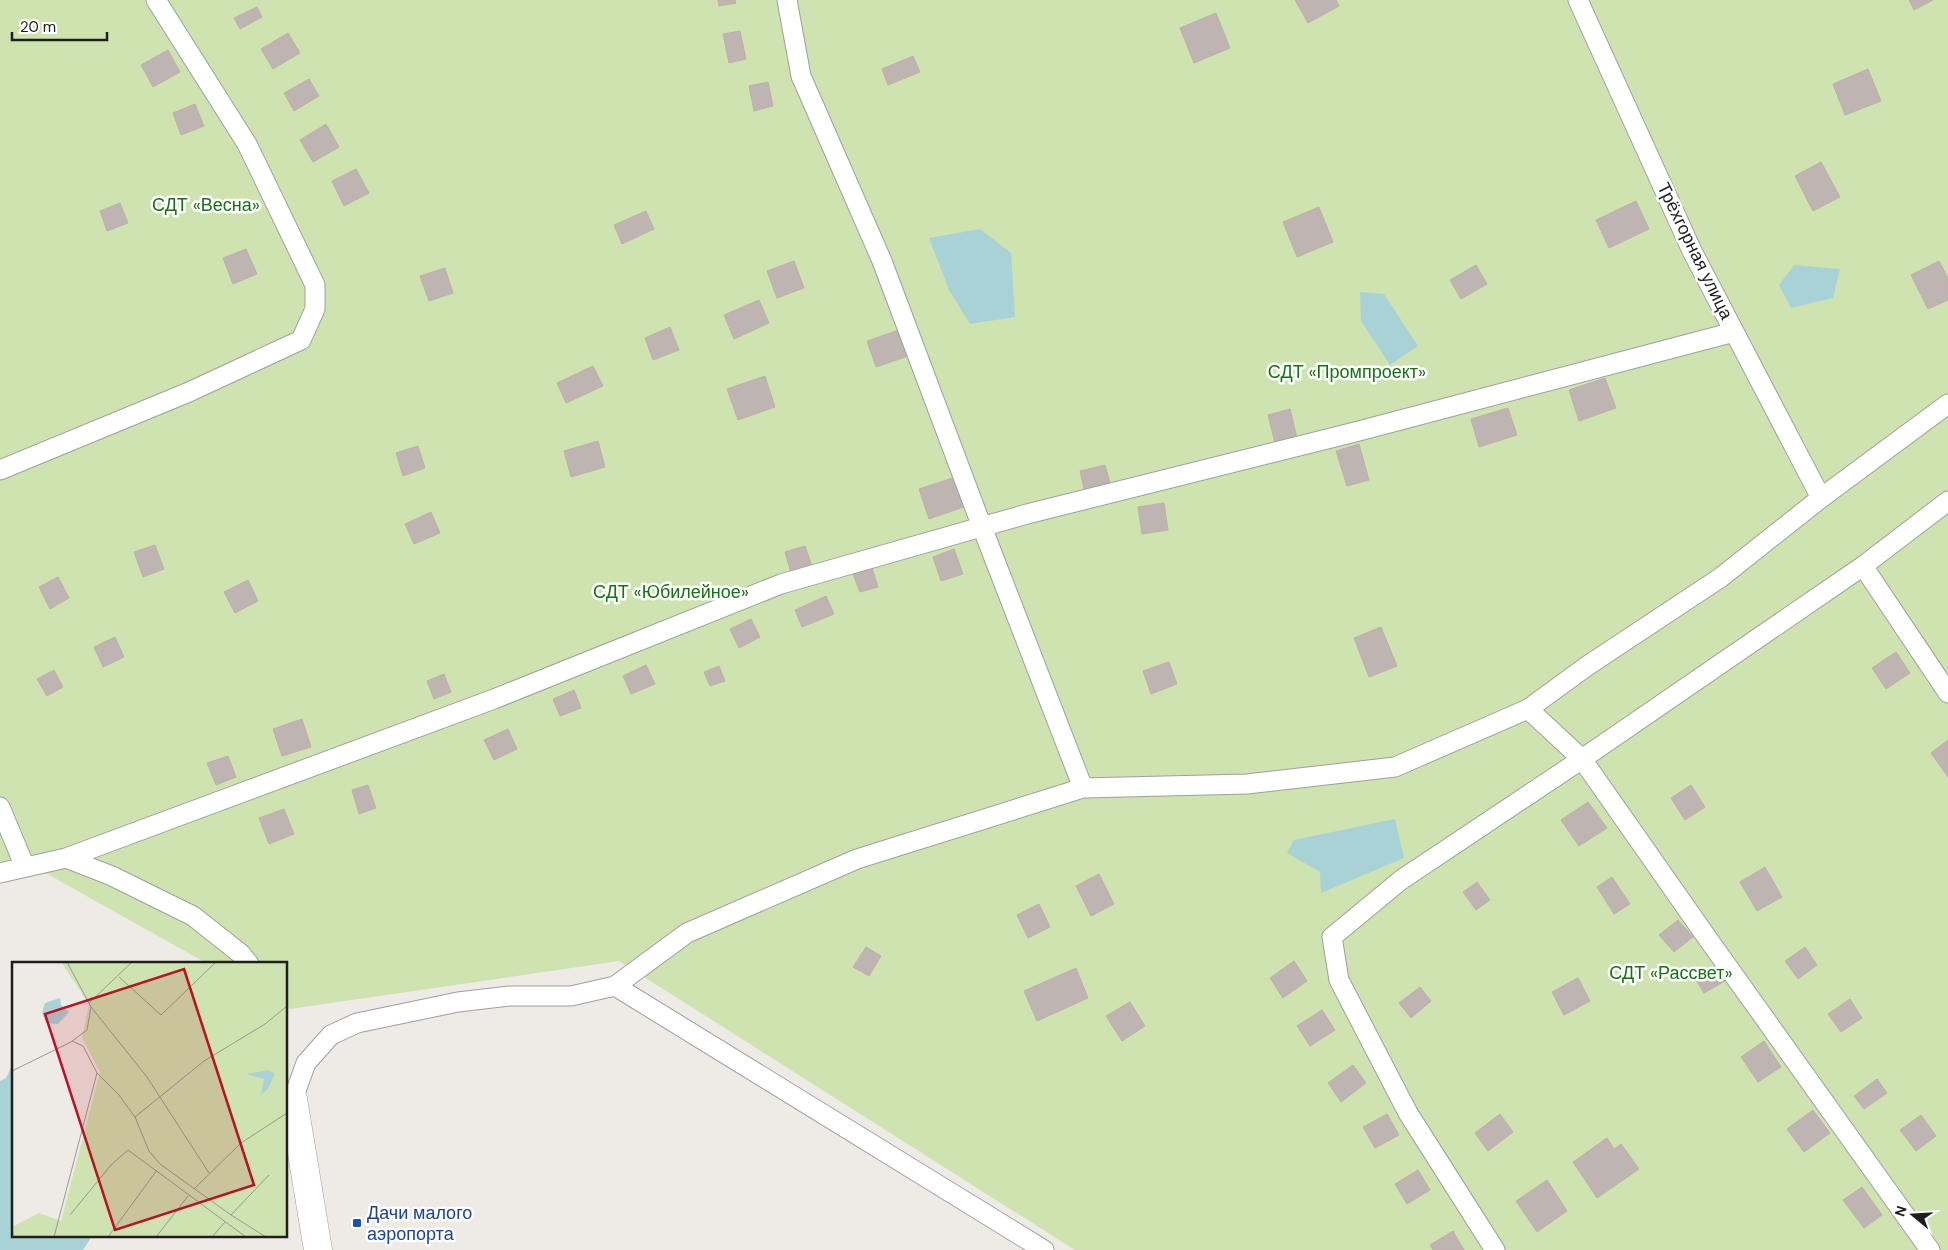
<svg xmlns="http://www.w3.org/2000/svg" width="1948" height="1250" font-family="'DM Sans',sans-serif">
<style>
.grass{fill:#cee3af}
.water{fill:#a9d2d7}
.building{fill:#beb5b2;stroke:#beb0a8}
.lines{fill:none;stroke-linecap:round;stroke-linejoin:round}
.lane-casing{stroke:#9f9f9f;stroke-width:21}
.street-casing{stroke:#9f9f9f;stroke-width:29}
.lane{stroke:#fff;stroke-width:19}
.street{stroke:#fff;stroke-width:28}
.transit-dot{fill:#1a4fb4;stroke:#fff;stroke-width:2}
.labels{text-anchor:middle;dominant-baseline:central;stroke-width:5;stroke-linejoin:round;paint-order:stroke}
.park-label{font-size:18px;fill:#187116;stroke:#fff}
.street-label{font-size:18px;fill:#1e1e1e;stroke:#fff}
.transit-label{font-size:18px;fill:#164399;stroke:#fff;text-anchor:start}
.inset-road{fill:none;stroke:#9b9895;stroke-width:1}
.view{fill:#b81324;fill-opacity:0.15;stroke:#b81324;stroke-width:2.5}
.inset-edge{fill:none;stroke:#1e1e1e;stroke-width:2.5}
</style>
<rect width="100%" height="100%" fill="#eeeae5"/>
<path class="grass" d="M 0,0 L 1948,0 L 1948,1250 L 1075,1250 L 619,961 L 290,1009 L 286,1007 L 286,964 L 208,964 L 33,866 L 0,875 Z"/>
<path class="water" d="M 980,229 L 1011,253 L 1015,317 L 970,324 L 949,290 L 929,238 Z
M 1794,265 L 1840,269 L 1833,298 L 1791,308 L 1779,285 Z
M 1360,292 L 1384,294 L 1418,346 L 1390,365 L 1361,321 Z
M 1395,819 L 1404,858 L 1321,893 L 1320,872 L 1287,853 L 1294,840 Z
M 14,1061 L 14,1236 L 92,1236 L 83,1250 L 0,1250 L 0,1081 L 6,1078 Z"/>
<path class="building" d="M 718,0 L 735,0 L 736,3 L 719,6 Z
M 1295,0 L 1336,0 L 1339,6 L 1308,23 Z
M 1909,0 L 1933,0 L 1914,10 Z
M 257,7 L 262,17 L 240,29 L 234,18 Z
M 1216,13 L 1230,48 L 1194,63 L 1180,28 Z
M 740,31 L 746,59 L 729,63 L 723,34 Z
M 288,33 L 300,53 L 273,69 L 261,49 Z
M 168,50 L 180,72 L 153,87 L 141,65 Z
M 913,56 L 920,72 L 888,85 L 882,69 Z
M 1868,69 L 1881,101 L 1845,115 L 1833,84 Z
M 309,79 L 319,96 L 294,111 L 284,93 Z
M 768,82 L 773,106 L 754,111 L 749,86 Z
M 195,104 L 204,126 L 181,135 L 173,113 Z
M 326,124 L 339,147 L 313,162 L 300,140 Z
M 1821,162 L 1840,197 L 1813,211 L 1795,176 Z
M 356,169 L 369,193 L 344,206 L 332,181 Z
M 1636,201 L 1649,229 L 1609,248 L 1596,220 Z
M 120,203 L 128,223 L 107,231 L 100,211 Z
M 1319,207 L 1333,242 L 1297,257 L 1283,222 Z
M 646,211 L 654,229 L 622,244 L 614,225 Z
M 246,249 L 257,274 L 233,284 L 223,258 Z
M 794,261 L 804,288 L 777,298 L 767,271 Z
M 1939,261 L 1948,278 L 1948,300 L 1928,309 L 1911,275 Z
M 1476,265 L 1487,284 L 1461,299 L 1450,280 Z
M 445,268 L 453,293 L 429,301 L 420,276 Z
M 759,300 L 769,323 L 734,339 L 724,315 Z
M 670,327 L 679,350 L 653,360 L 645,338 Z
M 905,328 L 914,354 L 876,367 L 867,341 Z
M 593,366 L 603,386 L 566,403 L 557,383 Z
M 765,376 L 775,407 L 738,420 L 727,389 Z
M 1605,378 L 1616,408 L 1579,421 L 1569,390 Z
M 1508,408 L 1517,435 L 1479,447 L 1471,419 Z
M 1290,409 L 1298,442 L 1276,447 L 1268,415 Z
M 598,441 L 605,467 L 571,477 L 564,451 Z
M 1359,444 L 1369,480 L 1347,486 L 1336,451 Z
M 418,446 L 425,468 L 403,476 L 396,453 Z
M 1105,465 L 1111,487 L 1085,494 L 1080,471 Z
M 959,476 L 969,505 L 929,519 L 919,489 Z
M 1164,503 L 1168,530 L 1142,534 L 1138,507 Z
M 431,512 L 440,533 L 414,544 L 405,524 Z
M 155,545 L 164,569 L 143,577 L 134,552 Z
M 805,546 L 812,566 L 791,573 L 785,552 Z
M 954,549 L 963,574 L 941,581 L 933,557 Z
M 872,568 L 878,587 L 860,592 L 853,574 Z
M 58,577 L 69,598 L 50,609 L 39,587 Z
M 248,580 L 258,601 L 235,613 L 224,592 Z
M 826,596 L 834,614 L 802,627 L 795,610 Z
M 751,619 L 760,637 L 739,648 L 730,629 Z
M 1381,627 L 1397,666 L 1369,677 L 1354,638 Z
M 115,637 L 124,657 L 103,667 L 94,647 Z
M 1896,652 L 1910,673 L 1886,689 L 1872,668 Z
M 1169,662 L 1177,684 L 1151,694 L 1143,671 Z
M 646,665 L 655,684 L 631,694 L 623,676 Z
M 719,666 L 725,681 L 710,686 L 704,672 Z
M 54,670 L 63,687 L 47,696 L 37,679 Z
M 444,674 L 451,692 L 434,699 L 427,681 Z
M 574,690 L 581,708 L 560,716 L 553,699 Z
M 302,719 L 311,747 L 282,756 L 273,729 Z
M 508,729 L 517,749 L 494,760 L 484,740 Z
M 1948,740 L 1948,777 L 1931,753 Z
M 228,756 L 236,777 L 216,785 L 207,763 Z
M 368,785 L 376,808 L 359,814 L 352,790 Z
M 1691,785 L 1705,807 L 1685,820 L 1671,798 Z
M 1588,802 L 1607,828 L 1579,846 L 1561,820 Z
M 284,809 L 294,834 L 269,844 L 259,818 Z
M 1765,867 L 1782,897 L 1757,911 L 1740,882 Z
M 1099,874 L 1114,904 L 1091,916 L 1076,886 Z
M 1612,877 L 1630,904 L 1614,914 L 1597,887 Z
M 1477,882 L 1490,900 L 1476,910 L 1463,892 Z
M 1039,904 L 1050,927 L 1028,938 L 1017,915 Z
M 1678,920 L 1693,937 L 1674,952 L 1659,935 Z
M 866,947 L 881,956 L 869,976 L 853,967 Z
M 1805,947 L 1817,965 L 1798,979 L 1785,961 Z
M 1294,961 L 1307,981 L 1283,998 L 1270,978 Z
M 1716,967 L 1725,981 L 1704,993 L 1696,980 Z
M 1076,968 L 1088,998 L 1037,1021 L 1024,991 Z
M 1578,978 L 1590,1001 L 1564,1015 L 1552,992 Z
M 1420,987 L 1431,1001 L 1411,1018 L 1399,1003 Z
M 1850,999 L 1862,1018 L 1841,1032 L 1828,1014 Z
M 1130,1002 L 1145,1026 L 1122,1041 L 1106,1016 Z
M 1322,1010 L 1335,1030 L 1310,1046 L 1297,1026 Z
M 1764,1041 L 1781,1067 L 1758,1082 L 1741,1057 Z
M 1353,1065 L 1366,1083 L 1341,1102 L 1328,1083 Z
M 1877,1079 L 1887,1093 L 1864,1109 L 1854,1096 Z
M 1813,1110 L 1830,1133 L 1804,1152 L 1787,1129 Z
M 1387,1114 L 1399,1135 L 1375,1148 L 1363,1127 Z
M 1500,1114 L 1513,1132 L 1488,1151 L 1475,1133 Z
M 1921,1115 L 1936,1136 L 1916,1151 L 1900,1130 Z
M 1607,1138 L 1614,1149 L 1621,1144 L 1639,1169 L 1597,1198 L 1573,1162 Z
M 1418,1170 L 1430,1190 L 1407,1204 L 1395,1184 Z
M 1547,1180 L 1567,1211 L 1537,1232 L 1516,1201 Z
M 1862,1187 L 1882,1215 L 1864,1228 L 1843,1200 Z
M 1453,1231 L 1464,1250 L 1433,1250 L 1430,1245 Z"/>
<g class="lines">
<g class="lane-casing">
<path id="lane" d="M 787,0 L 801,76 L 882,261 L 982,527 L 1083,788
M 1578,0 L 1692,251 L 1821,498
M 0,470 L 189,392 L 301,340 L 315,309 L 315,285 L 247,144 L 156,0
M 1863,566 L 1948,693
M 1528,709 L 1582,759 L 1708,939 L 1930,1250
M 0,807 L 25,867
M 66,858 L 494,699 L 781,584 L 1027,514 L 1355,432 L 1734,332
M 0,873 L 66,858 L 112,876 L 193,916 L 241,954 L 249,964
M 615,986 L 687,933 L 857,859 L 1083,788 L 1247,784 L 1395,767 L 1528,709 L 1587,666 L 1720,578 L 1821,498 L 1948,404
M 293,1099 L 306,1063 L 331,1035 L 357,1023 L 458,1002 L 510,996 L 571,996 L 615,986 L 1044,1250
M 1495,1250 L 1408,1113 L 1339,980 L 1332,937 L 1401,880 L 1582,759 L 1863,566 L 1948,501"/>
</g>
<g class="street-casing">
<path id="street" d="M 293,1099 L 318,1250"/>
</g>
<use href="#lane" class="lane"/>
<use href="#street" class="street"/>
</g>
<rect class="transit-dot" x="352" y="1218" width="10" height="10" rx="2.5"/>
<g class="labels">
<g class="park-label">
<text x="206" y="205">СДТ «Весна»</text>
<text x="1347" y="372">СДТ «Промпроект»</text>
<text x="671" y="592">СДТ «Юбилейное»</text>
<text x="1671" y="973">СДТ «Рассвет»</text>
</g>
<g class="street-label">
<text transform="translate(1695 251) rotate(64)">Трёхгорная улица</text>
</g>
<g class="transit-label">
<text x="367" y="1213">Дачи малого<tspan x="367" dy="21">аэропорта</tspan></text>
</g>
</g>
<g transform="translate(12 962)">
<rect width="275" height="275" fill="#eeeae5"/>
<path d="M 49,0 L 275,0 L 275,275 L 0,275 L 0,265 L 27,251 L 49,259 L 88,110 L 70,76 L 77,42 Z" fill="#cee3af"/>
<path d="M 48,36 L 49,43 L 57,50 L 46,62 L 34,61 L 30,51 L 33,41 ZM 257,108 L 263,112 L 255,128 L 249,132 L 252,117 L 235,112 Z" fill="#a9d2d7"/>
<path class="inset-road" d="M 107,15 L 149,53 L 204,0M 77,41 L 120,0M 79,45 L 135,115 L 197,211M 0,109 L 59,80 L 75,68 L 79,45 L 55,0M 85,111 L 107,133 L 123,155 L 137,189 L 148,202 L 219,253 L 257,213M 123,155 L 192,99 L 253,62 L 275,44M 182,227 L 229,181 L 275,151M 58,253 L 99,203 L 116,188 L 234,275M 219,253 L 254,275M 42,275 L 85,111 L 71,84 L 60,79M 96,275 L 145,208M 144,275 L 176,234M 200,275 L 213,260"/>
<path class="view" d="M 172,7 L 242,223 L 103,268 L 33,52 Z"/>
<rect width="275" height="275" class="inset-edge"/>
</g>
<g transform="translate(1913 1215) rotate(288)" stroke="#ffffff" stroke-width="4" paint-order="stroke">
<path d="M0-4L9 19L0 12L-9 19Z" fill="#1e1e1e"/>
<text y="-8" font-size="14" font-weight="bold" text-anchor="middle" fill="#1e1e1e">N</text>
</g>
<path d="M12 32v8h95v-8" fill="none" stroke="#1e1e1e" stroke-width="2.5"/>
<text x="20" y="32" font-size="15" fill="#1e1e1e" stroke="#ffffff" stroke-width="4" paint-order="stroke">20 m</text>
</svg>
